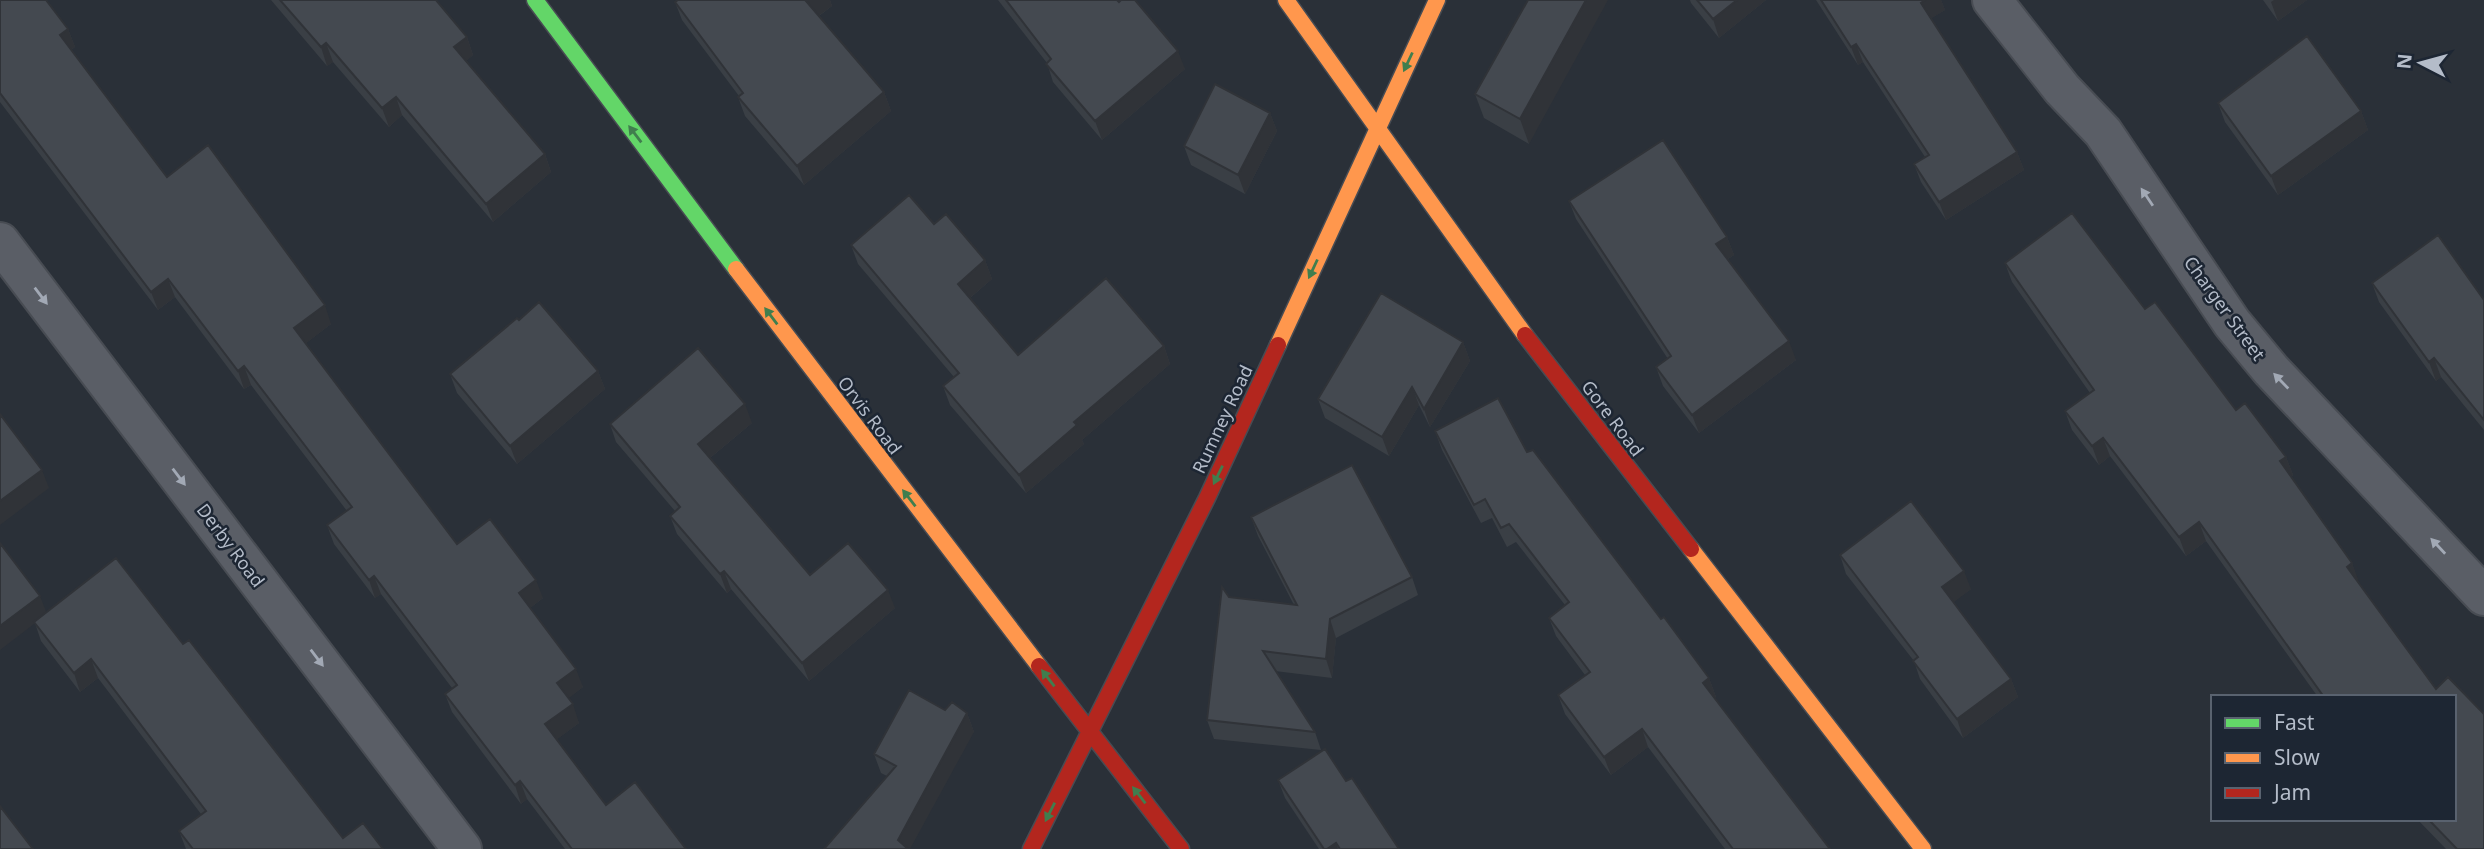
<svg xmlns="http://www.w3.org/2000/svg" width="2484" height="849" font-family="'Noto Sans',sans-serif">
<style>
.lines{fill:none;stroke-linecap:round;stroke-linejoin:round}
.street-casing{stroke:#484c53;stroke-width:42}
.fast-casing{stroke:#484c53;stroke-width:19}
.slow-casing{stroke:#484c53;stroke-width:19}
.jam-casing{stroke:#484c53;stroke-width:19}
.street{stroke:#5a5e66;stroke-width:38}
.fast{stroke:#63d668;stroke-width:16}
.slow{stroke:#ff974d;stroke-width:16}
.jam{stroke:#b3261e;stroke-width:16}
.wall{fill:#3a3f45}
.shaded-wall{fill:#303338}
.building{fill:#444950;stroke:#303338;stroke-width:2}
.oneway{fill:#407e4e}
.oneway2{fill:#a2a9b5}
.labels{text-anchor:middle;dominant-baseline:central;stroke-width:5;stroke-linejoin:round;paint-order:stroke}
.street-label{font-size:18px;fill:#b4bcc9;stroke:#1d2633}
</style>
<rect width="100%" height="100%" fill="#2a3038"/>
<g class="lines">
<g class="street-casing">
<path id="street" d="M 1992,0 L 2062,89 L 2103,132 L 2232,323 L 2271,370 L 2484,596
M 0,242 L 462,849"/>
</g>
<g class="fast-casing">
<path id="fast" d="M 535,0 L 736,269"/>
</g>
<g class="slow-casing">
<path id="slow" d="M 1286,0 L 1525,335
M 736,269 L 1039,666
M 1278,345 L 1437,0
M 1691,549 L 1923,849"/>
</g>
<g class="jam-casing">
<path id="jam" d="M 1525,335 L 1691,549
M 1039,666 L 1181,849
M 1031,849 L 1207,498 L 1278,345"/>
</g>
<use href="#street" class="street"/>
<use href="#fast" class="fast"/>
<use href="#slow" class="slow"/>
<use href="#jam" class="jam"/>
</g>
<path class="wall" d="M 0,0 L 68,29 L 75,47 L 71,50 L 167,177 L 331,324 L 306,343 L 457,544 L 543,598 L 530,608 L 583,687 L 568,698 L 579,723 L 557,739 L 606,805 L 686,849 L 565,849 L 527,799 L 521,804 L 452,712 L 445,694 L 452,688 L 381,594 L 375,598 L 334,544 L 327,525 L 347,511 L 251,385 L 244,389 L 175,297 L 158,310 L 0,102 Z
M 271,0 L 436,0 L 467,37 L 473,55 L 466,61 L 545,154 L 551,172 L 493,222 L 402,115 L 389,127 L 333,62 L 327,66 Z
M 678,0 L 830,0 L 832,6 L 819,16 L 884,92 L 891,111 L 804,185 L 745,116 L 738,97 L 739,96 L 682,20 L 675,2 Z
M 998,0 L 1117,0 L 1185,69 L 1102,140 L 1053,82 L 1047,63 Z
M 1528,0 L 1529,144 L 1484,118 L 1475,94 Z
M 1690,0 L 1766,0 L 1719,38 L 1691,3 Z
M 1816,0 L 1941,0 L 1945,10 L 1931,18 L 2017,152 L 2024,170 L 1946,220 L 1921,182 L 1914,164 L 1925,157 L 1863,62 L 1858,65 Z
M 2263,0 L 2307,0 L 2278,21 Z
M 2218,103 L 2361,111 L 2368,130 L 2278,195 L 2225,122 Z
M 1270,113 L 1277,131 L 1245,194 L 1191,165 L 1184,146 Z
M 1569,201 L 1727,237 L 1734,255 L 1728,259 L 1796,360 L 1699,433 L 1663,386 L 1656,367 L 1668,359 L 1576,219 Z
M 2072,213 L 2145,309 L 2155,302 L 2236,410 L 2245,403 L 2286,457 L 2293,475 L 2291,477 L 2352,563 L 2358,582 L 2436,689 L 2448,677 L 2484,714 L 2484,849 L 2446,849 L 2417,819 L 2454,819 L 2454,697 L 2318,697 L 2206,541 L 2186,556 L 2110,456 L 2099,465 L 2072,430 L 2065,411 L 2090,393 L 2012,282 L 2005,263 Z
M 934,224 L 985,260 L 992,279 L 970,298 L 1018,355 L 1164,346 L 1170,364 L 1082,440 L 1084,444 L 1026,493 L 950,405 L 943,386 L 954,377 L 858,264 L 851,245 Z
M 2372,283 L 2484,300 L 2484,430 L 2441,377 L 2436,381 L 2379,302 Z
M 519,320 L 598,371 L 605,389 L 517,464 L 457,393 L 450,374 Z
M 1463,342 L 1470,361 L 1430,427 L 1419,405 L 1389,456 L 1325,418 L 1318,399 Z
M 752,423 L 710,458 L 810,575 L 895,608 L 809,681 L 731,589 L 727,593 L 677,534 L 670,516 L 675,511 L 616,442 L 610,424 Z
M 1435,431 L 1527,452 L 1661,619 L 1709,678 L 1716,697 L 1714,698 L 1830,849 L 1725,849 L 1648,747 L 1611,775 L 1565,714 L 1558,695 L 1585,675 L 1556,636 L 1549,618 L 1565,605 L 1516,542 L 1507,547 L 1492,518 L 1481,523 L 1442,450 Z
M 1251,517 L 1412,577 L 1418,595 L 1336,638 L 1332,678 L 1275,671 L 1315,732 L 1321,750 L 1214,739 L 1207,720 L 1229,597 L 1294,605 L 1258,536 Z
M 1840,555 L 1971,589 L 1953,602 L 2011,679 L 2018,697 L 1963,738 L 1920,679 L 1914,661 L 1846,574 Z
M 46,613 L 183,644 L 343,838 L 383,849 L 186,849 L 179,831 L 201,814 L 98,678 L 80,692 L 41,641 L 35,623 Z
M 945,710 L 967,713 L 974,732 L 887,776 L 881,773 L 874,754 Z
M 1278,780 L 1346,781 L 1399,849 L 1319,849 L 1285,798 Z"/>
<path class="shaded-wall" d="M 808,0 L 830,0 L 832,6 L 813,20 L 806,1 Z
M 1586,0 L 1608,0 L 1529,144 L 1520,119 Z
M 1737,0 L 1766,0 L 1719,38 L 1713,19 Z
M 1925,0 L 1941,0 L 1945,10 L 1927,21 L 1921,3 Z
M 2274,0 L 2307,0 L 2278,21 L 2271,2 Z
M 68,29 L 75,47 L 66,53 L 60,35 Z
M 467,37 L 473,55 L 461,66 L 454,47 Z
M 326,43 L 333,62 L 327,66 L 321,47 Z
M 1856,44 L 1863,62 L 1858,65 L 1851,47 Z
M 1178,51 L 1185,69 L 1102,140 L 1095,121 Z
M 884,92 L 891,111 L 804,185 L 797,166 Z
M 396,97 L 402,115 L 389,127 L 382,108 Z
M 2361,111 L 2368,130 L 2278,195 L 2271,176 Z
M 1270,113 L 1277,131 L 1245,194 L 1238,175 Z
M 2017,152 L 2024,170 L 1946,220 L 1939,202 Z
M 545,154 L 551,172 L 493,222 L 486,204 Z
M 1727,237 L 1734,255 L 1723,262 L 1716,244 Z
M 985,260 L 992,279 L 965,302 L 958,284 Z
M 168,279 L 175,297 L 158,310 L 151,292 Z
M 325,305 L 331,324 L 301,347 L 294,328 Z
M 1789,341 L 1796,360 L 1699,433 L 1692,415 Z
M 1463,342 L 1470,361 L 1430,427 L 1424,409 Z
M 1164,346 L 1170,364 L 1082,440 L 1084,444 L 1026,493 L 1019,475 L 1074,422 Z
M 2434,358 L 2441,377 L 2436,381 L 2429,362 Z
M 244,366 L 251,385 L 244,389 L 238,371 Z
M 598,371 L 605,389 L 517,464 L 510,446 Z
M 1412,387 L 1419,405 L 1389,456 L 1382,437 Z
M 745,404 L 752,423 L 705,462 L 698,444 Z
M 2103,438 L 2110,456 L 2099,465 L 2092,446 Z
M 2286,457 L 2293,475 L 2287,480 L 2280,461 Z
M 42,470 L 49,488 L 0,525 L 0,501 Z
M 2199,522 L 2206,541 L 2186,556 L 2179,537 Z
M 2352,563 L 2359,582 L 2354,585 L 2347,567 Z
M 724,571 L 731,589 L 727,593 L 720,574 Z
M 1964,571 L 1971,589 L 1949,606 L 1942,587 Z
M 374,576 L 381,594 L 375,598 L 369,580 Z
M 536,580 L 543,598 L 525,612 L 519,593 Z
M 888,590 L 895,608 L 809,681 L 802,663 Z
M 40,596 L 47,614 L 0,650 L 0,626 Z
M 1330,619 L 1336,638 L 1332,678 L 1326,659 Z
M 91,659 L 98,678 L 80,692 L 74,673 Z
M 576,669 L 583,687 L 564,702 L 557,683 Z
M 1709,678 L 1716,697 L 1710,701 L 1703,683 Z
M 2011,679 L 2018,697 L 1963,738 L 1957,719 Z
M 573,704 L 579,723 L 552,743 L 545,724 Z
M 967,713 L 974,732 L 910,849 L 901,849 L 898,840 Z
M 1642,729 L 1648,747 L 1611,775 L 1604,757 Z
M 520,781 L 527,799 L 521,804 L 515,785 Z
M 1336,843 L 1338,849 L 1327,849 Z"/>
<path class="building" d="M 0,0 L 46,0 L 68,29 L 60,35 L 167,177 L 208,145 L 325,305 L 294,328 L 457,544 L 490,519 L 536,580 L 519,593 L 576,669 L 557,683 L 573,704 L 545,724 L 606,805 L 635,782 L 686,849 L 572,849 L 520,781 L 515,785 L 445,694 L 457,685 L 374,576 L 369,580 L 327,525 L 352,507 L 244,366 L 238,371 L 168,279 L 151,292 L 0,93 Z
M 280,0 L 436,0 L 467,37 L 454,47 L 545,154 L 486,204 L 396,97 L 382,108 L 326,43 L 321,47 Z
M 678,0 L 808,0 L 806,1 L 884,92 L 797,166 L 738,97 L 743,93 L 675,2 Z
M 1006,0 L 1117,0 L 1119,2 L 1121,0 L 1135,0 L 1178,51 L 1095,121 L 1046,64 L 1051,59 Z
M 1528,0 L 1586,0 L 1520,119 L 1475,94 Z
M 1697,0 L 1737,0 L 1713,19 Z
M 1821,0 L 1925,0 L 1921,3 L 2017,152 L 1939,202 L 1914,164 L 1929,155 L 1856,44 L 1851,47 Z
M 2307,36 L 2361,111 L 2271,176 L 2218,103 Z
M 1215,84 L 1270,113 L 1238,175 L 1184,146 Z
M 1663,140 L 1727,237 L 1716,244 L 1789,341 L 1692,415 L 1656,367 L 1671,356 L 1569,201 Z
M 909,195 L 934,224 L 946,214 L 985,260 L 958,284 L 1018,355 L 1106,278 L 1164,346 L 1074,422 L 1077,425 L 1019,475 L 943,386 L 959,373 L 851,245 Z
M 2072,213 L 2145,309 L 2155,302 L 2236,410 L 2245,403 L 2286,457 L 2280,461 L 2352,563 L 2347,567 L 2436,689 L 2448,677 L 2484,714 L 2484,849 L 2457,849 L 2428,819 L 2454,819 L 2454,697 L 2324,697 L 2199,522 L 2179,537 L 2103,438 L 2092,446 L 2065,411 L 2094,390 L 2005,263 Z
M 2438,235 L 2484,300 L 2484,420 L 2434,358 L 2429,362 L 2372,283 Z
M 1381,293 L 1463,342 L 1424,409 L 1412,387 L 1382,437 L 1318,399 Z
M 539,302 L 598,371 L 510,446 L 450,374 L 517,318 L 519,320 Z
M 698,348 L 745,404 L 698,444 L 810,575 L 848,543 L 888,590 L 802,663 L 724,571 L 720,574 L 670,516 L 680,507 L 610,424 Z
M 1498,398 L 1527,452 L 1533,450 L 1661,619 L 1664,617 L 1709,678 L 1703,683 L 1830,849 L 1733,849 L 1642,729 L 1604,757 L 1558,695 L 1590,672 L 1549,618 L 1569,602 L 1509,524 L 1501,528 L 1485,499 L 1474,505 L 1435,431 Z
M 0,414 L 42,470 L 0,501 Z
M 1352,465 L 1412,577 L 1330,619 L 1326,659 L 1263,651 L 1315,732 L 1207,720 L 1222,587 L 1229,597 L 1297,605 L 1251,517 Z
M 1911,501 L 1964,571 L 1942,587 L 2011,679 L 1957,719 L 1913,661 L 1918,657 L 1840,555 Z
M 0,543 L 40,596 L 0,626 Z
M 116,558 L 183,644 L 189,640 L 343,838 L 363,823 L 383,849 L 193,849 L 179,831 L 206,811 L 91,659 L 74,673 L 34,622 Z
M 909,690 L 945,710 L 952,702 L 967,713 L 898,840 L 908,849 L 824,849 L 896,766 L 874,754 Z
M 1325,749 L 1346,781 L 1352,778 L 1399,849 L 1340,849 L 1336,843 L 1327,849 L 1324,849 L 1278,780 Z
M 0,806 L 33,849 L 0,849 Z"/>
<defs><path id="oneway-solid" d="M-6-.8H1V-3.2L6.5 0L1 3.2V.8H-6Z" transform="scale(1.75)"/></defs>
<g class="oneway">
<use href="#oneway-solid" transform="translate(1408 62) rotate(115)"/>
<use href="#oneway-solid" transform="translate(635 134) rotate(-127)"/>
<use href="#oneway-solid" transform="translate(1313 269) rotate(115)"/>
<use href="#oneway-solid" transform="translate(771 316) rotate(-127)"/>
<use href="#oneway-solid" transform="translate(1218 475) rotate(116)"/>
<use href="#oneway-solid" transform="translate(909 498) rotate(-128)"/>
<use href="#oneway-solid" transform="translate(1048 678) rotate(-128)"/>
<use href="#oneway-solid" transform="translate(1139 795) rotate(-128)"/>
<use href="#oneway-solid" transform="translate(1050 812) rotate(117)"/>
</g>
<g class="oneway2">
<use href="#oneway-solid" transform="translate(2147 197) rotate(-124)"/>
<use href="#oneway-solid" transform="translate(41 296) rotate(53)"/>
<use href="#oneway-solid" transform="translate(2281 381) rotate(-134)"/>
<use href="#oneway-solid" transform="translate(179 477) rotate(53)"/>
<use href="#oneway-solid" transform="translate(2438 546) rotate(-133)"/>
<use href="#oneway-solid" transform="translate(317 658) rotate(53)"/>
</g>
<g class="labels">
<g class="street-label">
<text transform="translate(2225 308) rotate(54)">Charger Street</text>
<text transform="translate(870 415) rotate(53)">Orvis Road</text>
<text transform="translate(1613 418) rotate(53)">Gore Road</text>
<text transform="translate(1222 419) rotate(-65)">Rumney Road</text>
<text transform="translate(231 545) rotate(53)">Derby Road</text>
</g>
</g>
<rect x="2211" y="695" width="245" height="126" fill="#1d2633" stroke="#59626f" stroke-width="2"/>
<rect x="2225" y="718" width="35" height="10" fill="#63d668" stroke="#59626f" stroke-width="2"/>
<text x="2274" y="730" font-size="21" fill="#b4bcc9">Fast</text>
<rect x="2225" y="753" width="35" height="10" fill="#ff974d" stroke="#59626f" stroke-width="2"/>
<text x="2274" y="765" font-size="21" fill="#b4bcc9">Slow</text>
<rect x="2225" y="788" width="35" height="10" fill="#b3261e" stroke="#59626f" stroke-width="2"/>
<text x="2274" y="800" font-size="21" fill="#b4bcc9">Jam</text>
<g transform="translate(2421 63) rotate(276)" stroke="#1d2633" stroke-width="5" paint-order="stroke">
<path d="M0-5L12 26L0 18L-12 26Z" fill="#b4bcc9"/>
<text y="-10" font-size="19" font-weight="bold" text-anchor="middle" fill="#b4bcc9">N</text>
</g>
</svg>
